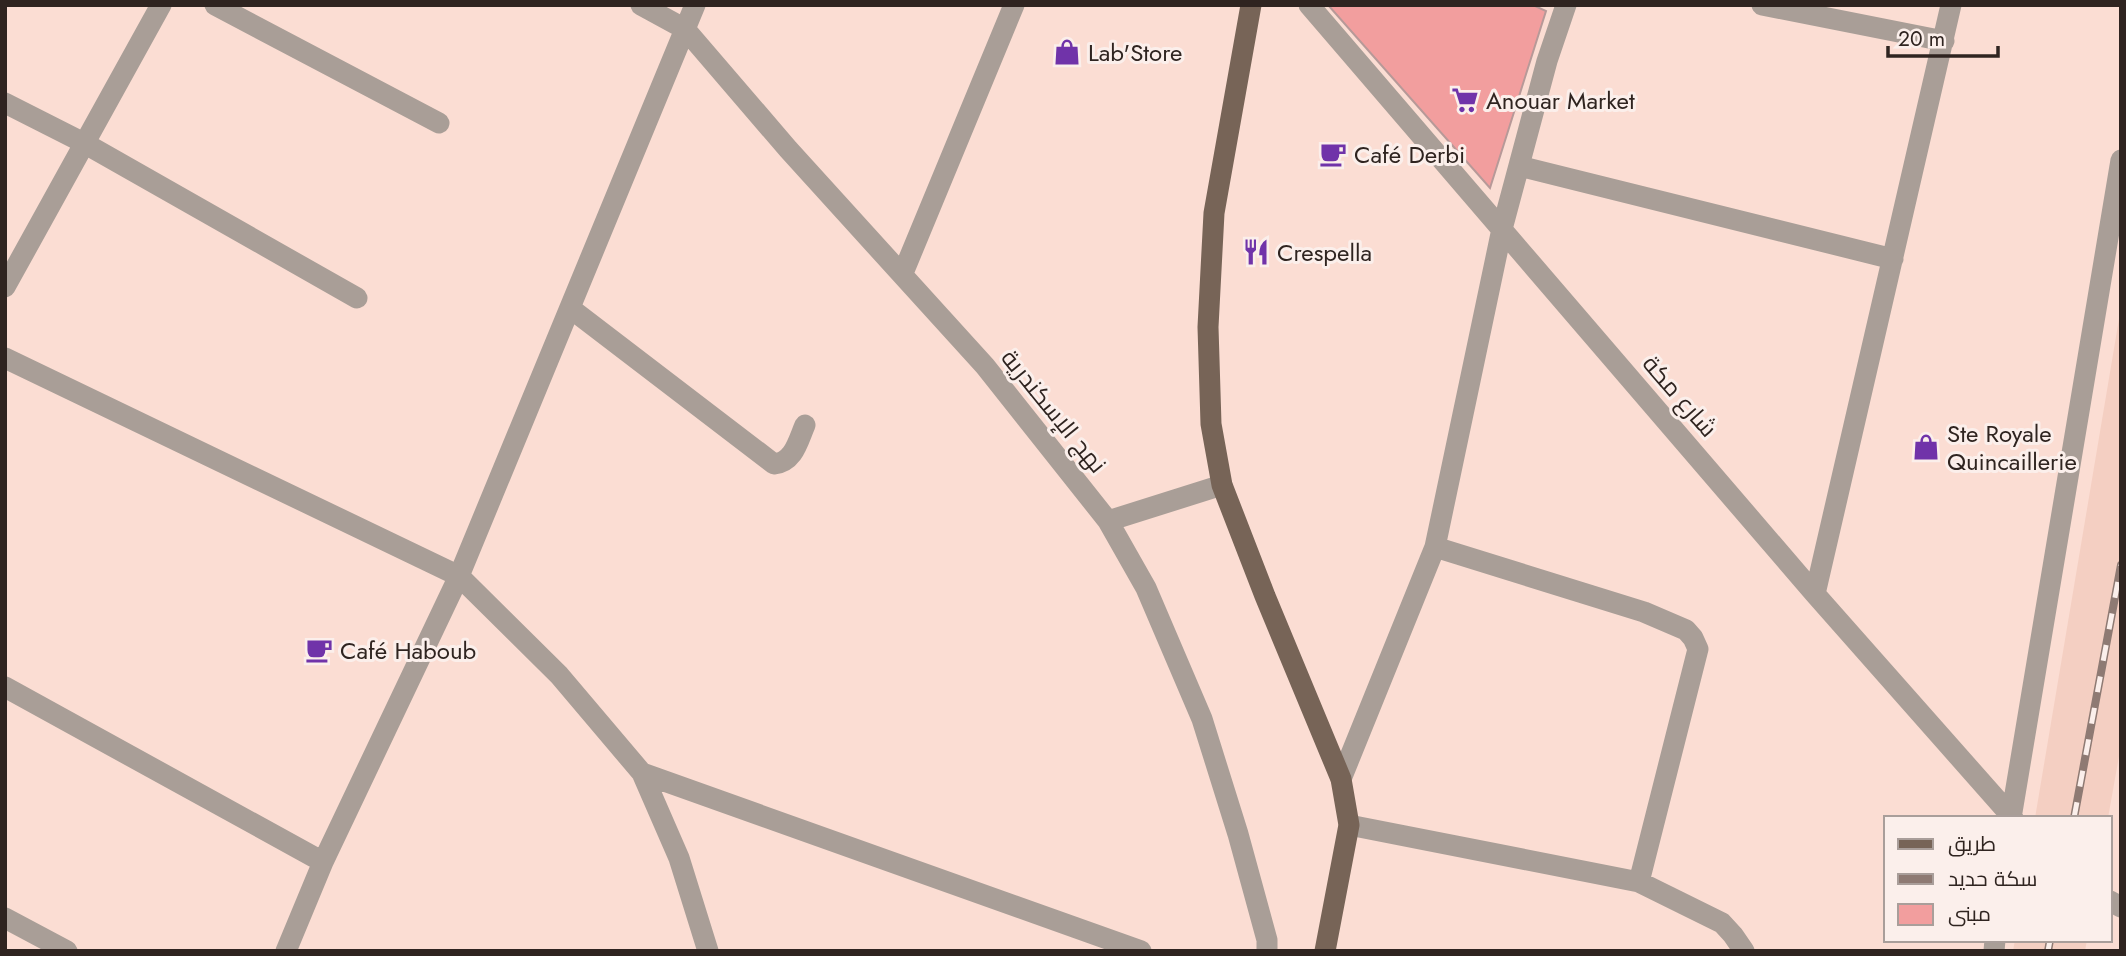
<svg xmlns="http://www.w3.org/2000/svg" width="2126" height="956" font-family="Jost,Cairo,sans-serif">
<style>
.built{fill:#f4cfc2}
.building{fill:#f29e9e;stroke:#b79998;stroke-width:2}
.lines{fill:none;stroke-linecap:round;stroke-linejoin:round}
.minor{stroke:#a99e97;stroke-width:21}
.major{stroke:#776457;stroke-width:21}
.rail-casing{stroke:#8e7a73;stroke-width:8}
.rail{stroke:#fbefeb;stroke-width:5;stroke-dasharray:16;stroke-linecap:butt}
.labels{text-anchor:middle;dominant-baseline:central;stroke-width:6;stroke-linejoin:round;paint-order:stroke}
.poi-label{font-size:24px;fill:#2f2420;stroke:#fbefeb;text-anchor:start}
.street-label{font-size:24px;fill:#2f2420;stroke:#fbefeb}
</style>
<rect width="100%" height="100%" fill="#fbddd3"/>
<path class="built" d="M 2121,307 L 2121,745 L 2108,818 L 2035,818 Z
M 2015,940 L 2087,940 L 2085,951 L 2013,951 Z"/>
<path class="building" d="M 1328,5 L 1533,5 L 1546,11 L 1490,188 Z"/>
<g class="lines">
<path class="minor" d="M 215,5 L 439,123
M 641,5 L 685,29 L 788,149 L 985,366 L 1108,521 L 1146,588 L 1202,719 L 1238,834 L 1267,940 L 1267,951
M 1309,5 L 1815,594 L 2013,818
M 1762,5 L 1944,41
M 5,103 L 84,143 L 357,298
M 1519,166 L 1893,259
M 903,273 L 1014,5
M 5,287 L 161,5
M 570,308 L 774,464 C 794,462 798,441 805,425
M 5,358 L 459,576 L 559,675 L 642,773 L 679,858 L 708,951
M 1108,521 L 1222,485
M 1435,547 L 1644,612 L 1686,630 L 1693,638 L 1698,649 L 1639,882
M 1815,594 L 1951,5
M 5,687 L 323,862
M 642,773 L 1141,951
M 1341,779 L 1435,547 L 1502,229 L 1547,61 L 1566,5
M 2011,818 L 2121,160
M 1349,825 L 1639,882 L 1722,923 L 1733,935 L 1744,951
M 2110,901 L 2121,907
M 5,918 L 67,951
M 286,951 L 323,862 L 459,576 L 695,5
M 1994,951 L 1995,940"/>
<path class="major" d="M 1251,5 L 1214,213 L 1208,327 L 1211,424 L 1222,485 L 1265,596 L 1341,779 L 1349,825 L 1325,951"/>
<g class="rail-casing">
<path id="rail" d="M 2074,818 L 2121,565
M 2048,951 L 2050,940"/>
</g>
<use href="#rail" class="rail"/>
</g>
<defs>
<g id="shop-bare" transform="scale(2.1)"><path d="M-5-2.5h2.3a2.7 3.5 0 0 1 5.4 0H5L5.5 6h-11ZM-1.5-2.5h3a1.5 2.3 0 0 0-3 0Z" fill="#7033a9" stroke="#fbefeb" stroke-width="2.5" paint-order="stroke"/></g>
<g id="supermarket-bare" transform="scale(2.1)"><path d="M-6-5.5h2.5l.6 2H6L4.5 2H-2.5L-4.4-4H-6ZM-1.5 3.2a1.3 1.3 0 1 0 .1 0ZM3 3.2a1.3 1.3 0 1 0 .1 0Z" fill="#7033a9" stroke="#fbefeb" stroke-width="2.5" paint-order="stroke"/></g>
<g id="cafe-bare" transform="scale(2.1)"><path d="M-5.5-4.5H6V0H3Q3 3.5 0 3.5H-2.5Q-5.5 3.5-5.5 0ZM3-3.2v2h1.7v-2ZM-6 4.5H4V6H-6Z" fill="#7033a9" stroke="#fbefeb" stroke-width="2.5" paint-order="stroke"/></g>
<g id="restaurant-bare" transform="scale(2.1)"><path d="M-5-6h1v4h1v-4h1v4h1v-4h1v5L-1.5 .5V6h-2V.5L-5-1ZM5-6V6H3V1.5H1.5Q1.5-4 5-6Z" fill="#7033a9" stroke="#fbefeb" stroke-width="2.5" paint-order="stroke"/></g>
</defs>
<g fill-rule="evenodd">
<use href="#shop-bare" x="1067" y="52"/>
<use href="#supermarket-bare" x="1465" y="100"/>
<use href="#cafe-bare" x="1333" y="154"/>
<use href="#restaurant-bare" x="1256" y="252"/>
<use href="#shop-bare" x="1926" y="447"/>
<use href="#cafe-bare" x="319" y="650"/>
</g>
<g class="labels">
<g class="poi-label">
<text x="1088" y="52">Lab'Store</text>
<text x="1486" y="100">Anouar Market</text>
<text x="1354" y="154">Café Derbi</text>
<text x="1277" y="252">Crespella</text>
<text x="1947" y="433">Ste Royale<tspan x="1947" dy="28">Quincaillerie</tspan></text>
<text x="340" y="650">Café Haboub</text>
</g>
<g class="street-label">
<text transform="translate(1680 396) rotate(49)">شارع مكة</text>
<text transform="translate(1054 411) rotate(51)">نهج الإسكندرية</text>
</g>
</g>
<rect width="2126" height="956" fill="none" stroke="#2f2420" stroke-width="14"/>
<rect x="1884" y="816" width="228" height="126" fill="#fbefeb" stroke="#a99e9a" stroke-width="2"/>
<rect x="1898" y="839" width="35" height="10" fill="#776457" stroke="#a99e9a" stroke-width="2"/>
<text x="1948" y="851" font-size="21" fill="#2f2420">طريق</text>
<rect x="1898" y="874" width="35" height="10" fill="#8e7a73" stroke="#a99e9a" stroke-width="2"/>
<text x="1948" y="886" font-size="21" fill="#2f2420">سكة حديد</text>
<rect x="1898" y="904" width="35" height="21" fill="#f29e9e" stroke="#a99e9a" stroke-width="2"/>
<text x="1948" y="921" font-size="21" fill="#2f2420">مبنى</text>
<path d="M1888 46v10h110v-10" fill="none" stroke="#2f2420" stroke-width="3.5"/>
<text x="1898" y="46" font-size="21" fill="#2f2420" stroke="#fbefeb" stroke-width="5" paint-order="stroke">20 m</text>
</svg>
